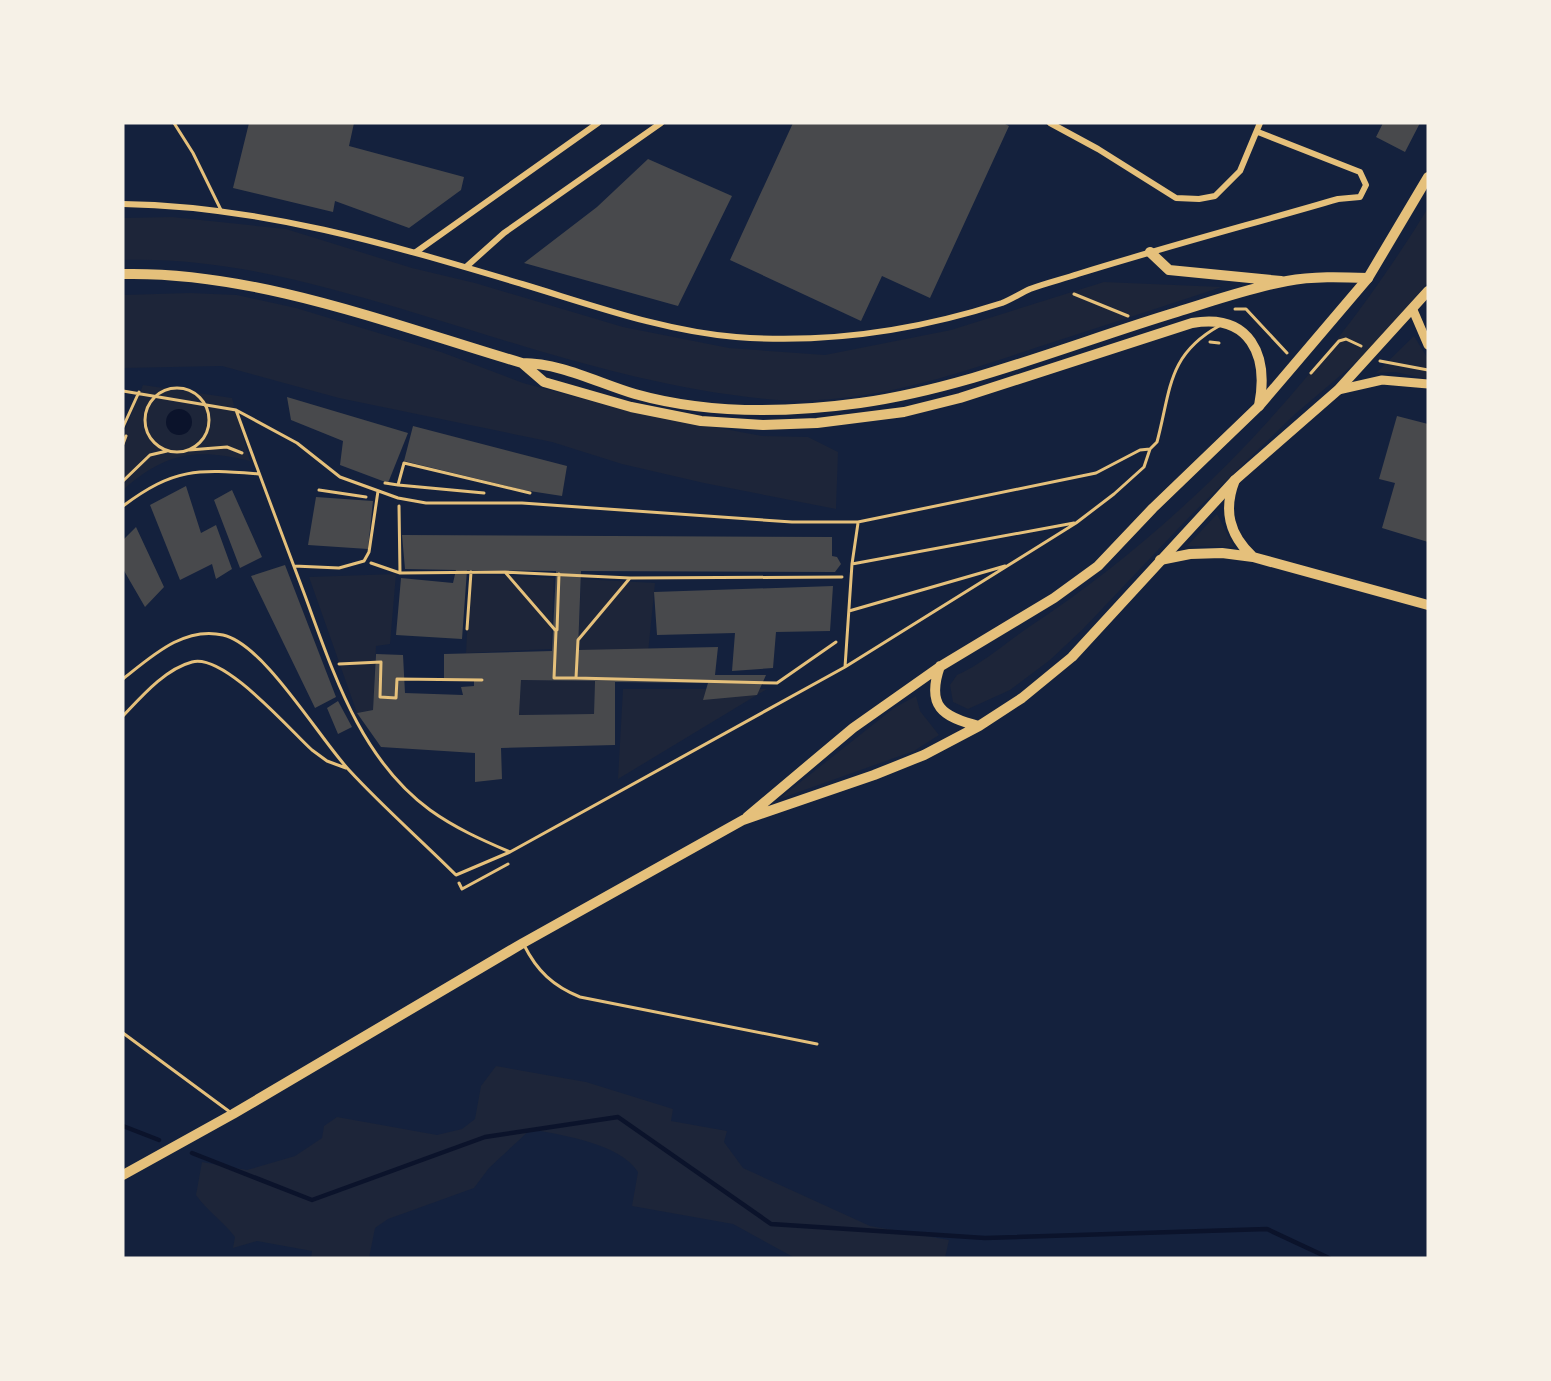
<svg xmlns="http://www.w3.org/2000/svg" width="1551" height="1381" font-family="Literata,serif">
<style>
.green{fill:#1d2539}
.water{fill:#0b132b}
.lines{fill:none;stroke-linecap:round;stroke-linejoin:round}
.stream{stroke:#0b132b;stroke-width:4.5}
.building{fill:#48494c;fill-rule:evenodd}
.path{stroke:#e5c07b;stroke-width:3}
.service{stroke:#e5c07b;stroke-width:3}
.minor{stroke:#e5c07b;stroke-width:6}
.secondary{stroke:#e5c07b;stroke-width:9}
.primary{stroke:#e5c07b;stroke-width:10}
.trunk{stroke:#e5c07b;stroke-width:10}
</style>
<rect width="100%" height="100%" fill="#14213d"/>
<path class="green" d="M 1428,208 L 1428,282 L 1374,347 L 1294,415 L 1193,513 L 1083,629 L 1050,660 L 1010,690 L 968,709 L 953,702 L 950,685 L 957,675 C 982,664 1005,643 1029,627 C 1190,521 1327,373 1428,208 Z
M 172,217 L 286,229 L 412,268 L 475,283 L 623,327 L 729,348 L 825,355 L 951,330 L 1104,282 L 1222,287 C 1161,307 1100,327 1038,347 C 951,376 859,408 766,399 C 641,387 521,345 402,309 C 310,282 220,257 123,260 L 123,218 Z
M 190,293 L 237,295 L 296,308 L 441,352 L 523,383 L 629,411 L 762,436 L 808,437 L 838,452 L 836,509 L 704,483 L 622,464 L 552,442 L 339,398 L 222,366 L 123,368 L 123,295 Z
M 1414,336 L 1428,359 L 1428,379 L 1395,372 L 1376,373 Z
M 143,385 L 232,398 L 250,461 C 196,448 166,452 123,490 L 123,435 Z
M 1217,514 L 1234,547 L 1187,546 Z
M 396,574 L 390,644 L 376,646 L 373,710 L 357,713 L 309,577 Z
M 470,574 L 554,578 L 551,649 L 466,653 Z
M 581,579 L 655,583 L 648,653 L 578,651 Z
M 521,680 L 595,681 L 594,714 L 519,715 Z
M 623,689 L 767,689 L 618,779 Z
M 916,696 L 920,711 L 939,735 L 914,751 L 779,799 L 894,708 Z
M 496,1066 L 586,1082 L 673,1109 L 671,1121 L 727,1131 L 724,1142 L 743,1168 L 870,1226 L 949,1240 L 945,1258 L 795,1258 L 733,1224 L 632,1206 L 638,1172 C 619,1143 564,1136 531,1129 L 489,1168 L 474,1188 L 388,1219 L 375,1228 L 369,1258 L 311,1258 L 312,1251 L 257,1241 L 233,1248 L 235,1237 C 223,1221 207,1211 196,1195 L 202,1162 L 247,1170 L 295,1156 L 322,1138 L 324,1126 L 337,1117 L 437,1135 L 462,1129 L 475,1119 L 481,1086 Z"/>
<path class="water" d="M166 422a13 13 0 1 1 26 0a13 13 0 1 1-26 0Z"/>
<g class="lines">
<path class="stream" d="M 123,1126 L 159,1140
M 192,1153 L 312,1200 L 485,1137 L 618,1117 L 771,1224 L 985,1238 L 1267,1229 L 1329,1258"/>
</g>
<path class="building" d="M 249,123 L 354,123 L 349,146 L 464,177 L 461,190 L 409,228 L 335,201 L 333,212 L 233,188 Z
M 793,123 L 1003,123 L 1009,126 L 930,298 L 882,276 L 861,321 L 730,260 Z
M 1383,123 L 1420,123 L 1405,152 L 1376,137 Z
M 648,159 L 732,196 L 678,306 L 524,263 L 597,207 Z
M 287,397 L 408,433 L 388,483 L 340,465 L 343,441 L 291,420 Z
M 1397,416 L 1428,424 L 1428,542 L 1382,528 L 1395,483 L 1379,479 Z
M 413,426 L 567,466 L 562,496 L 523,490 L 404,461 Z
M 186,486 L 201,533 L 216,525 L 232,569 L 216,579 L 212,564 L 180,580 L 150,505 Z
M 232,490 L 262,557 L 240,568 L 214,500 Z
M 316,497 L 373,501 L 368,549 L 308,545 Z
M 136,527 L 164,587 L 145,607 L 123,569 L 123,540 Z
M 402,535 L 832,537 L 832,556 L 837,557 L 841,564 L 835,572 L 581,571 L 578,650 L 718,647 L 715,675 L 766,675 L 757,695 L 703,700 L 708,683 L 615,682 L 615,745 L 501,748 L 502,779 L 475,782 L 475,753 L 381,747 L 357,713 L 373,710 L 376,654 L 403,655 L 405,693 L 463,695 L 461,687 L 474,686 L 474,680 L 444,679 L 444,654 L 552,651 L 556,571 L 467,570 L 462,639 L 396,635 L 401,578 L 453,583 L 456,570 L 405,569 ZM 521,680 L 595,681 L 594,714 L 519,715 Z
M 285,565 L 336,697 L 315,708 L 251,576 Z
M 833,586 L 830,631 L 776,632 L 773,668 L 732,671 L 735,633 L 657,635 L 654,592 Z
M 338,701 L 352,727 L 338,734 L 327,708 Z"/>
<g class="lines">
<path class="path" d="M 1074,294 L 1128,316
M 1235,309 L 1246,309 L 1287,353
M 1210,342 L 1219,343
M 1380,361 L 1428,370
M 1311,373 L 1339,341 L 1346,339 L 1361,346
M145 420a32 32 0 1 1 64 0a32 32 0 1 1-64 0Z
M 123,444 L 126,436
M 189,450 L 227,447 L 242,453
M 123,481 L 150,455 L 167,451
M 385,483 L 398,485
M 319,490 L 366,497
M 484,493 L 398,485 L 404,463 L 530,493
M 399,506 L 400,573 L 505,572 L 630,578 L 842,577
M 371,563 L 400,573
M 505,572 L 556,631 L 554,678 L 576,678 L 578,640 L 630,578
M 467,629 L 471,572
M 557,630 L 559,574
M 339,664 L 381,662 L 380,697 L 396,698 L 397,679 L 482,680
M 576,678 L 777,683 L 836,642
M 459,883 L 462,889 L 508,864"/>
<path class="service" d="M 174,123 L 193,153 L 221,210
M 123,391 L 236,410 L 297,443 L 340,477 L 398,498 L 426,503 L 522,503 L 792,522 L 858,522 L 1096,473 L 1140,450 L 1150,449
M 236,410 C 258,471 281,532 304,593 C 333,671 359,758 430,810 C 455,828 482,840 510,852
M 123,427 L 139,392
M 123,506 C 174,468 197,469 259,474
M 852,564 L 1074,523
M 294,566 L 339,568 L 364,561 L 369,552 L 378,491
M 849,611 L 1005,566
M 845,667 L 852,564 L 858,523
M 123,679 C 152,656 184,626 223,635 C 264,644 319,738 349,770 C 383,807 421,840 456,875 L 510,852 L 845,667 L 1076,523 L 1114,494 L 1144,467 L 1150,449 L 1157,442 C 1171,390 1167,355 1219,326
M 123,716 C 141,697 165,669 192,662 C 224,653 289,729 312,750 L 327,761 L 346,768
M 524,945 C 537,971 553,986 580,997 L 817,1044
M 123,1033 L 230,1112"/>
<path class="minor" d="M 1050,123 L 1098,149 L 1176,198 L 1199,199 L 1215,196 L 1240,171 L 1260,123
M 123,204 C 261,206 391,245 522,284 C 592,305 663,331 736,337 C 828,344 915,331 1002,303 C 1012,299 1021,293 1030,289 C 1046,283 1063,279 1078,274 C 1165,247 1252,224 1338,199 L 1360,197 L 1366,185 L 1360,172 L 1258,132
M 416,252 L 598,123
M 466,267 L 504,233 L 661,123"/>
<path class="secondary" d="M 1413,310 L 1428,345
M 1338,390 L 1382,380 L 1428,384"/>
<path class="primary" d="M 1150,252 L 1169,270 L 1281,281
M 123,274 C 256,271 396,326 522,363 C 561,363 598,383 635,394 C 706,414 787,413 860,403 C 967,388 1074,343 1177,312 C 1213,301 1250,288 1287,281 C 1313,276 1341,277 1368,278
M 522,363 L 544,382 L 631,407 L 701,421 L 763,425 L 817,423 L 904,412 L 960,398 L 1192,323 C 1250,313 1269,355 1259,406
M 1235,480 C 1223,510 1229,535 1253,557
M 1160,560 L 1190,554 L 1222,553 L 1253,557 L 1428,605"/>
<path class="trunk" d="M 940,666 C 926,706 942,717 979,726
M 747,817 L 853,728 L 941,666 L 1054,598 L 1098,566 L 1153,508 L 1259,406 L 1294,365 L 1368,278 L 1428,177
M 123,1175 L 233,1114 L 523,943 L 743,820 L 874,775 L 924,755 L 979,726 L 1022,698 L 1072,657 L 1235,480 L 1338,390 L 1428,291"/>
</g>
<rect width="1551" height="1381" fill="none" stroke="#f6f1e7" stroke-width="249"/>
</svg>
